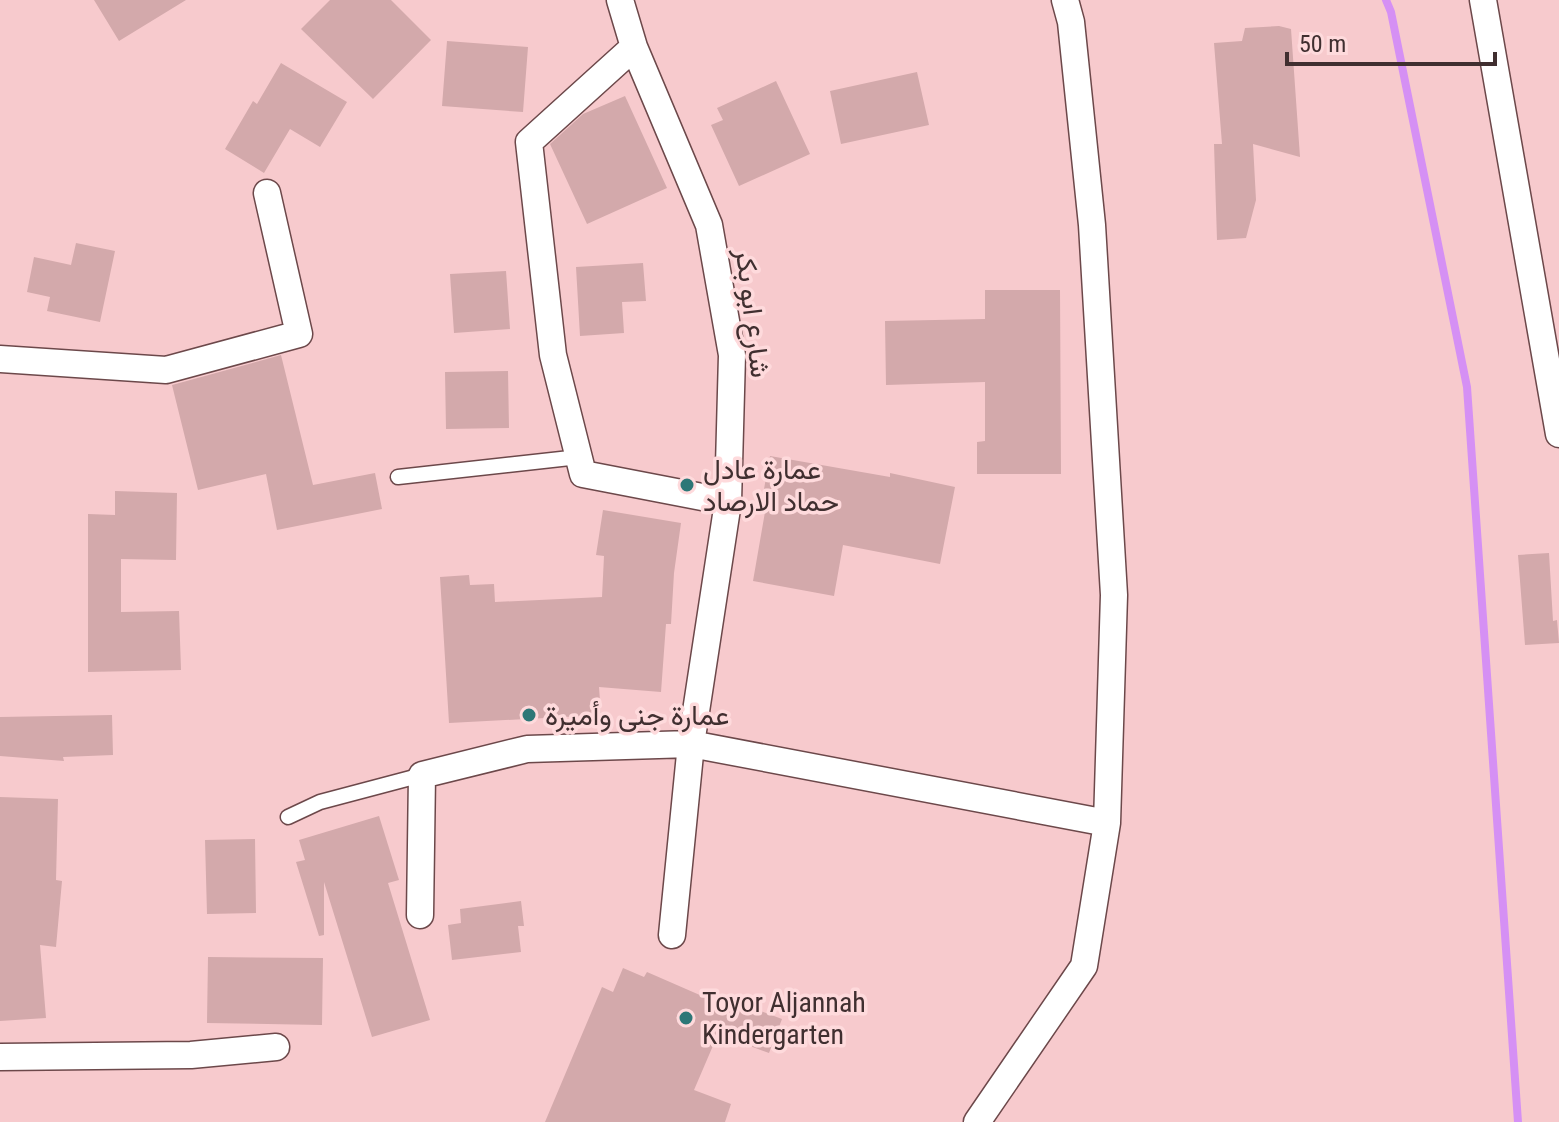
<svg xmlns="http://www.w3.org/2000/svg" width="1559" height="1122" font-family="'Roboto Condensed',Vazirmatn,sans-serif">
<style>
.lines{fill:none;stroke-linecap:round;stroke-linejoin:round}
.stream{stroke:#d590f4;stroke-width:8}
.building{fill:#d3a9ab}
.lane-casing{stroke:#6c484a;stroke-width:17}
.street-casing{stroke:#6c484a;stroke-width:29}
.lane{stroke:#fff;stroke-width:14}
.street{stroke:#fff;stroke-width:26}
.poi-dot{fill:#2d7777;stroke:#fedadc;stroke-width:3}
.labels{text-anchor:middle;dominant-baseline:central;stroke-width:7;stroke-linejoin:round;paint-order:stroke}
.street-label{font-size:28px;fill:#402f30;stroke:#fedadc}
.poi-label{font-size:28px;fill:#402f30;stroke:#fedadc;text-anchor:start}
</style>
<rect width="100%" height="100%" fill="#f7cacd"/>
<g class="lines">
<path class="stream" d="M 1386,0 L 1391,12 L 1467,387 L 1518,1122"/>
</g>
<path class="building" d="M 94,0 L 186,0 L 119,41 Z
M 330,0 L 391,0 L 431,40 L 373,99 L 301,29 Z
M 1279,26 L 1291,29 L 1300,157 L 1253,144 L 1256,200 L 1246,238 L 1217,240 L 1214,144 L 1222,144 L 1214,43 L 1242,41 L 1245,28 Z
M 447,41 L 528,47 L 523,112 L 442,106 Z
M 281,63 L 347,102 L 320,147 L 290,129 L 264,173 L 225,149 L 253,101 L 257,104 Z
M 917,72 L 929,125 L 841,144 L 830,91 Z
M 776,81 L 810,154 L 739,186 L 711,125 L 723,120 L 717,108 Z
M 625,96 L 667,188 L 587,224 L 550,144 L 583,114 Z
M 76,243 L 115,251 L 100,322 L 47,311 L 50,297 L 27,292 L 34,257 L 71,265 Z
M 643,263 L 646,301 L 622,302 L 624,333 L 580,336 L 576,267 Z
M 506,271 L 510,329 L 454,333 L 450,274 Z
M 985,290 L 1060,290 L 1061,474 L 977,474 L 977,442 L 985,441 L 985,382 L 886,385 L 885,321 L 985,319 Z
M 281,355 L 313,485 L 375,473 L 382,509 L 277,530 L 266,474 L 198,490 L 172,385 Z
M 508,371 L 509,428 L 446,429 L 445,372 Z
M 770,456 L 890,477 L 890,473 L 955,487 L 940,564 L 843,545 L 834,596 L 753,581 L 765,512 L 760,511 Z
M 115,491 L 177,493 L 176,560 L 121,559 L 121,612 L 179,611 L 181,670 L 88,672 L 88,514 L 115,515 Z
M 603,510 L 681,523 L 674,573 L 671,624 L 666,624 L 661,692 L 599,687 L 601,715 L 449,723 L 440,577 L 469,575 L 470,585 L 494,584 L 495,602 L 602,597 L 604,556 L 596,555 Z
M 1549,553 L 1553,621 L 1557,620 L 1559,643 L 1525,645 L 1518,555 Z
M 112,715 L 113,755 L 63,757 L 64,761 L 0,756 L 0,717 Z
M 0,797 L 58,799 L 56,880 L 62,881 L 56,947 L 40,945 L 46,1018 L 0,1021 Z
M 379,816 L 399,880 L 388,883 L 430,1020 L 372,1037 L 324,882 L 324,935 L 319,936 L 296,862 L 305,860 L 299,840 Z
M 255,839 L 256,913 L 207,914 L 205,840 Z
M 521,901 L 524,926 L 518,926 L 521,952 L 452,960 L 448,925 L 461,923 L 460,909 Z
M 208,957 L 323,958 L 322,1025 L 207,1023 Z
M 623,968 L 644,977 L 647,972 L 725,1006 L 728,999 L 782,1019 L 769,1053 L 718,1034 L 694,1090 L 731,1104 L 725,1122 L 545,1122 L 602,987 L 613,992 Z"/>
<g class="lines">
<g class="lane-casing">
<path id="lane" d="M 398,477 L 579,457
M 288,817 L 320,802 L 422,775"/>
</g>
<g class="street-casing">
<path id="street" d="M 620,0 L 634,47 L 709,225 L 732,355 L 728,502 L 691,744 L 672,935
M 1483,0 L 1559,434
M 634,47 L 529,142 L 553,355 L 583,474 L 728,502
M 0,359 L 166,370 L 299,334 L 267,193
M 420,915 L 422,775 L 527,749 L 691,744 L 1107,823
M 0,1057 L 191,1055 L 276,1047
M 977,1122 L 1084,966 L 1107,823 L 1114,595 L 1092,225 L 1071,22 L 1065,0"/>
</g>
<use href="#lane" class="lane"/>
<use href="#street" class="street"/>
</g>
<g class="poi-dot">
<circle cx="687" cy="485" r="8"/>
<circle cx="529" cy="715" r="8"/>
<circle cx="686" cy="1018" r="8"/>
</g>
<g class="labels">
<g class="street-label">
<text transform="translate(753 313) rotate(83)">شارع ابو بكر</text>
</g>
<g class="poi-label">
<text x="703" y="469">عمارة عادل<tspan x="703" dy="32">حماد الارصاد</tspan></text>
<text x="545" y="715">عمارة جنى وأميرة</text>
<text x="702" y="1002">Toyor Aljannah<tspan x="702" dy="32">Kindergarten</tspan></text>
</g>
</g>
<path d="M1287 52v12h208v-12" fill="none" stroke="#402f30" stroke-width="4"/>
<text x="1299" y="52" font-size="24" fill="#402f30" stroke="#fedadc" stroke-width="6" paint-order="stroke">50 m</text>
</svg>
